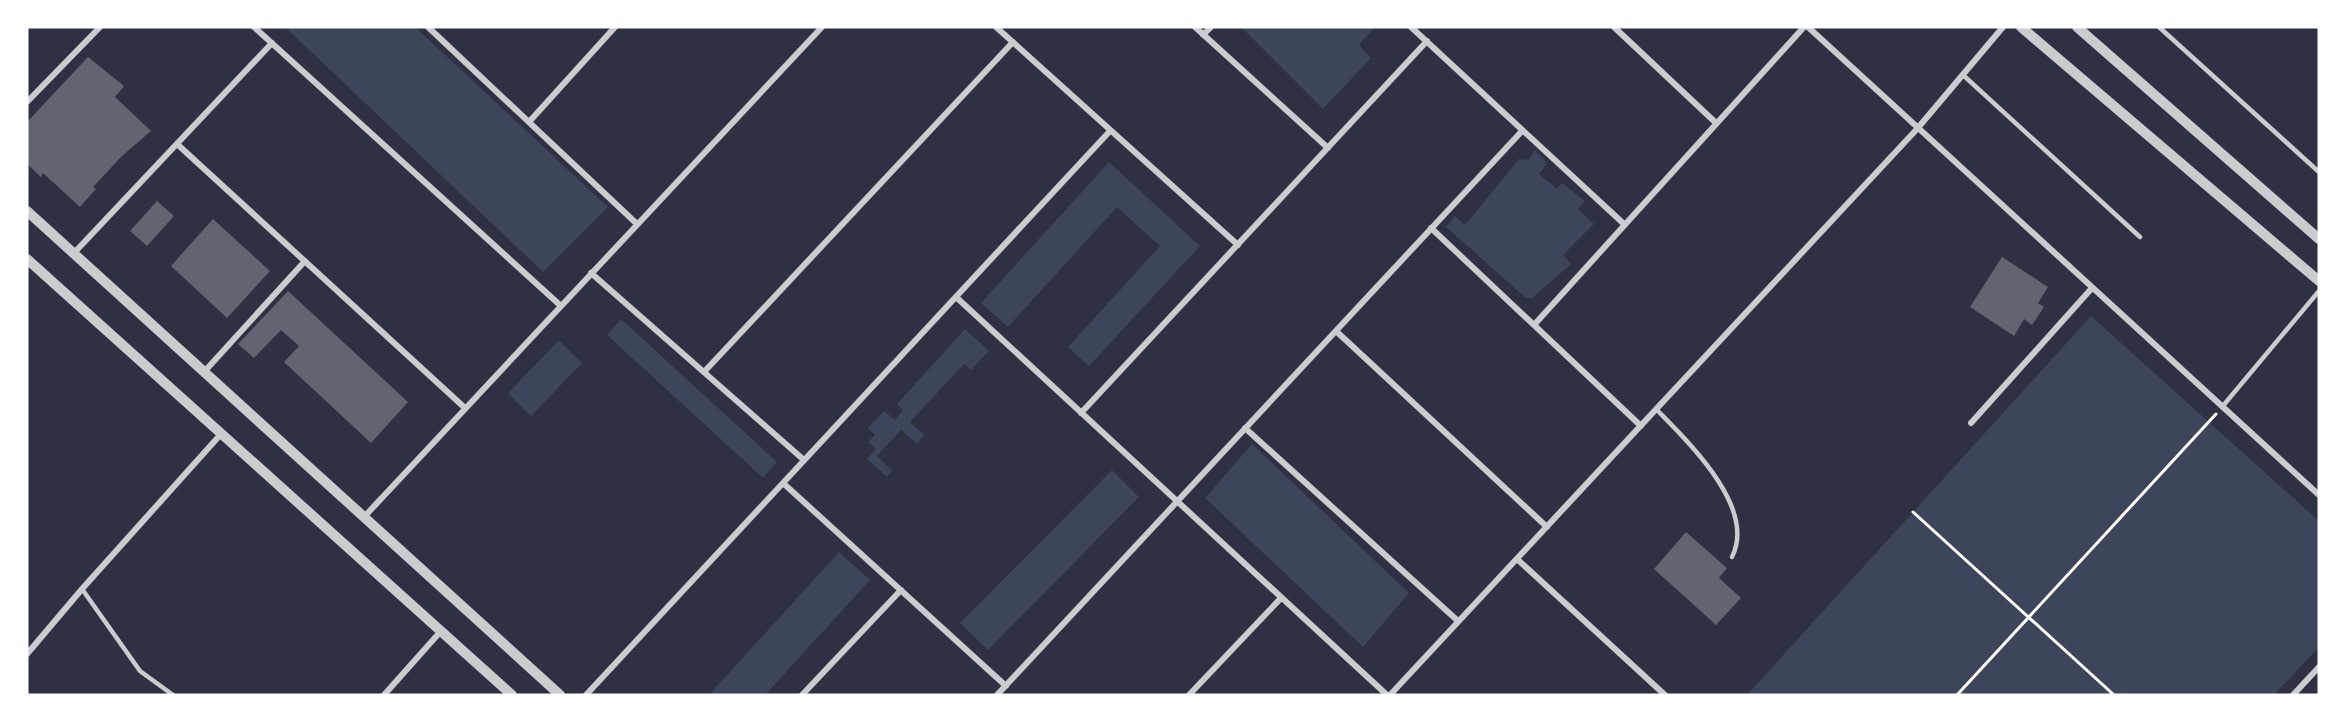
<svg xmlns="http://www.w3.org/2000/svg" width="2346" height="722" font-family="Georgia,serif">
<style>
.green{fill:#3c4559}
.building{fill:#626471}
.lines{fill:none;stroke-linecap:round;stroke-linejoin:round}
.path{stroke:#fff;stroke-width:3}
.service{stroke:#caccd0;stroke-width:4.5}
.minor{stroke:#caccd0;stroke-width:6}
.tertiary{stroke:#caccd0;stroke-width:10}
</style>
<rect width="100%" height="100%" fill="#2d3142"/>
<path class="green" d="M 285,27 L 415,27 L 608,207 L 543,272 Z
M 1241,27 L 1373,27 L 1374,28 L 1359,45 L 1371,58 L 1323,109 Z
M 1535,150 L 1547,163 L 1539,174 L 1557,189 L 1562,183 L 1585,201 L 1578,209 L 1594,224 L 1563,255 L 1571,264 L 1532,298 L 1526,298 L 1446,227 L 1455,216 L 1465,225 L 1519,159 L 1528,160 Z
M 1109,162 L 1200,246 L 1089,366 L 1068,347 L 1160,246 L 1117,207 L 1008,327 L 981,303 Z
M 2091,316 L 2319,521 L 2319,647 L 2274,695 L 1747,695 Z
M 621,319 L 777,462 L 763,478 L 607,335 Z
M 965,329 L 989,351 L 971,370 L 964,364 L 910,422 L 924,435 L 917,444 L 901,430 L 877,456 L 892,471 L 887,477 L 867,459 L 876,449 L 868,442 L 875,435 L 868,428 L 884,411 L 895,420 L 903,410 L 897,404 Z
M 559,340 L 582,363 L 531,416 L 508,393 Z
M 1252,444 L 1409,593 L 1363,647 L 1205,498 Z
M 1112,470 L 1139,497 L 988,650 L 960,623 Z
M 839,552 L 870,580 L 765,695 L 709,695 Z"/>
<path class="building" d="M 88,57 L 124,86 L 115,97 L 151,131 L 122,156 L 93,187 L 96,189 L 80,207 L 43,173 L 41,177 L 27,164 L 27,122 Z
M 157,201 L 174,216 L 147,246 L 130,231 Z
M 213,219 L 270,271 L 227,318 L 171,266 Z
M 2002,257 L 2048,287 L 2038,303 L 2044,307 L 2032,325 L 2024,319 L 2014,336 L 1970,307 Z
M 288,291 L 408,402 L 371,443 L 284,362 L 299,346 L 281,330 L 254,358 L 238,344 Z
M 1686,532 L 1727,568 L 1719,578 L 1741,598 L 1716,625 L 1654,569 Z"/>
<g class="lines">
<path class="path" d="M 1913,512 L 2114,695
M 1957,695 L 2216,414"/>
<path class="service" d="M 2159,27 L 2319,172
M 1963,75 L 2140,237
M 2222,407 L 2319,291
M 1656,409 C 1688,442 1757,507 1732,557
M 82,589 L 140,671 L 173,695"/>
<path class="minor" d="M 254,27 L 561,306
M 428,27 L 637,224
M 996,27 L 1238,245
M 1195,27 L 1328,148
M 1411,27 L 1624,224
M 1614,27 L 1716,123
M 1808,27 L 2319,495
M 1203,35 L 1211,27
M 27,102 L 100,27
M 529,122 L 615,27
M 177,144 L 465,408
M 1431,228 L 1641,426
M 74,253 L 272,43
M 591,273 L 804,460
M 956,297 L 1387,695
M 1534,325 L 1804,27
M 1336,331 L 1547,527
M 204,372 L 305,261
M 704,372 L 1013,42
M 1081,413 L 1427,41
M 1971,423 L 2092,288
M 1245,428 L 1458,621
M 783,483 L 1006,686
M 364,517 L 822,27
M 1517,559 L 1665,695
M 27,654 L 82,589 L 221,434
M 384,695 L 441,631
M 586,695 L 1110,131
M 802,695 L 901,590
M 997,695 L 1522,131
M 1189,695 L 1281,598
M 1390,695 L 1917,129 L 2003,27
M 2293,695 L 2319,667"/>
<path class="tertiary" d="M 2021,27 L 2319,281
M 2077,27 L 2319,239
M 27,211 L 560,695
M 27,259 L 512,695"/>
</g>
<rect width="2346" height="722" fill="none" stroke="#ffffff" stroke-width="57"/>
</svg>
